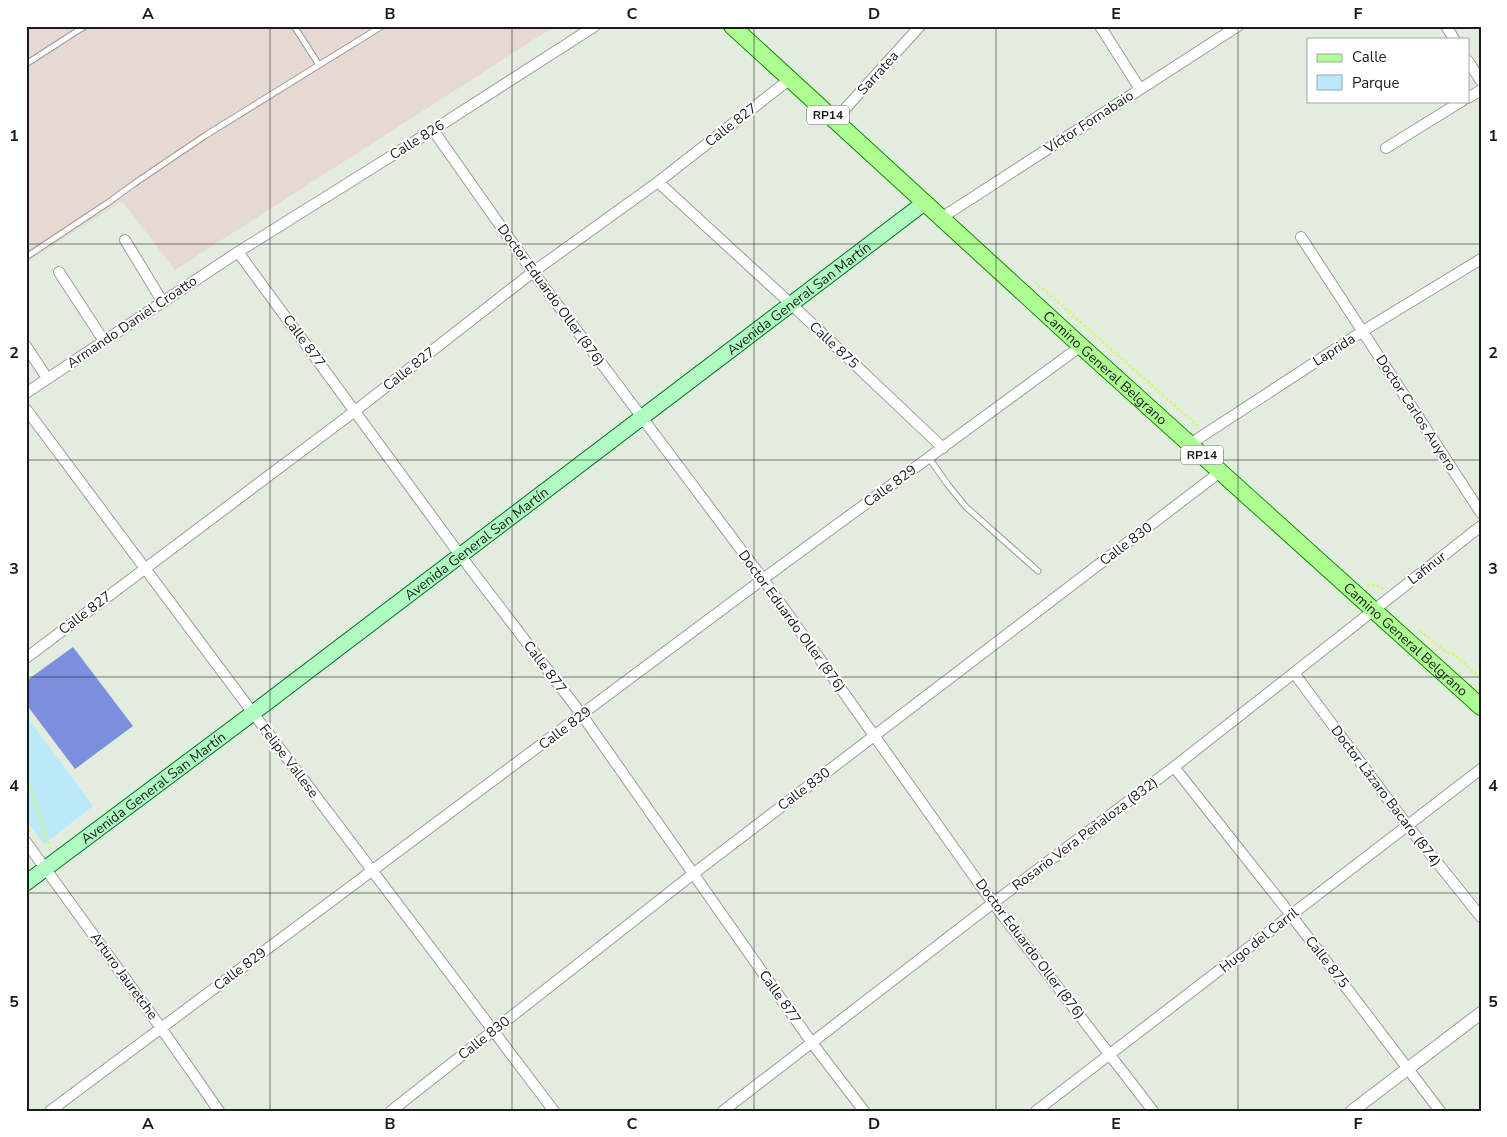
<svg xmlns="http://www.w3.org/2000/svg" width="1507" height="1137" font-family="'Nunito Sans',sans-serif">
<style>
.industrial{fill:#e6d9d1}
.park{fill:#bae9fa}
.pitch{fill:#7b8fdf}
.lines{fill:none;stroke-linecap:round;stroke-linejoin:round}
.service-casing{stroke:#9c9c9c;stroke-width:7}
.minor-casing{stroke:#9c9c9c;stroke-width:12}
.tertiary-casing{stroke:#9c9c9c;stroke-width:14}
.secondary-casing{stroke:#027223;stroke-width:17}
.primary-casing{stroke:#159200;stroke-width:18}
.path{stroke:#d0fd61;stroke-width:2.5;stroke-dasharray:2.5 2.5;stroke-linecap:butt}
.service{stroke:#fff;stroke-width:5}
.minor{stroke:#fff;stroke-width:10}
.tertiary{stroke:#fff;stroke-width:12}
.secondary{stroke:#b0fbc2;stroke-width:15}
.primary{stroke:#aefe94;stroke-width:16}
.grid{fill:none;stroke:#1b1b1b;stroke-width:1;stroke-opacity:0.55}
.labels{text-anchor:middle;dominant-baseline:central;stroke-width:4;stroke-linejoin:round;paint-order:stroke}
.shield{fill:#fff;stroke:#5f5f5f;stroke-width:1}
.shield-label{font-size:12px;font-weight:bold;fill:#1b1b1b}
.street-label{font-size:14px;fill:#1b1b1b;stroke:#fff}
.neatline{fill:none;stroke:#1b1b1b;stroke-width:2}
.grid-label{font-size:16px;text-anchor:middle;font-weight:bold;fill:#1b1b1b}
</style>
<rect width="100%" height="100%" fill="#e2ede0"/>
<path class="industrial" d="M 26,26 L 555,26 L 175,270 L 122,201 L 26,263 Z"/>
<path class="park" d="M 26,716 L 93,806 L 44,844 L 26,820 Z"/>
<path class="pitch" d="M 73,647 L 133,726 L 75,769 L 26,704 L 26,681 Z"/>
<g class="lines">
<g class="service-casing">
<path id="service" d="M 294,26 L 319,65
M 26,64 L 85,26
M 26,257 L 109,202 L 135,183 L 206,135 L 382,26
M 929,458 L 948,485 L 966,507 L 1038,571"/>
</g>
<g class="minor-casing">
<path id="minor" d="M 1100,26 L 1140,89
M 1446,26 L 1454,39
M 1468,61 L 1481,81
M 1468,98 L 1481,90
M 835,120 L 920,26
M 433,130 L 533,272 L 763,579 L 993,903 L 1153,1111
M 1386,148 L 1462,101
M 658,182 L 791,304 L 943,448
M 941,218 L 1238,26
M 1301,237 L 1481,513
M 125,240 L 162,301
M 238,252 L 460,555 L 582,715 L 812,1043 L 864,1111
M 59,272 L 104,341
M 26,346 L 47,378
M 26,393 L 238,252 L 433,130 L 595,26
M 26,409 L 253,713 L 554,1111
M 1190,444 L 1363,331 L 1481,259
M 26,658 L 355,411 L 533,272 L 658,182 L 790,79
M 1294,673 L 1407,825 L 1481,917
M 1174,767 L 1291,915 L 1440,1111
M 26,842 L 161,1028 L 219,1111
M 50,1111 L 763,579 L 1081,346
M 391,1111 L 693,874 L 1220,472
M 723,1111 L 993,903 L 1174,767 L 1481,526
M 1036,1111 L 1481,769"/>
</g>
<g class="tertiary-casing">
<path id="tertiary" d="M 1352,1111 L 1481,1013"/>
</g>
<g class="secondary-casing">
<g id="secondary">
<path id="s1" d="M 26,883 L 253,713 L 924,203"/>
</g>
</g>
<g class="primary-casing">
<g id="primary">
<path id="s2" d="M 732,26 L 1081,346 L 1481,707"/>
</g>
</g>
<path class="path" d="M 1035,282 L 1198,426
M 1367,584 L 1381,587 L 1383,589
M 1420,631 L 1447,653 L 1452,653 L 1481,678
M 26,775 L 50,848
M 26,825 L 31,832"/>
<use href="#service" class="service"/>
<use href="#minor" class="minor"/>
<use href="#tertiary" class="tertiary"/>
<use href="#secondary" class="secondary"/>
<use href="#primary" class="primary"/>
</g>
<path class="grid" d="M 270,26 L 270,1111M 512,26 L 512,1111M 754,26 L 754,1111M 996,26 L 996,1111M 1238,26 L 1238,1111M 26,244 L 1481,244M 26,460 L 1481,460M 26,677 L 1481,677M 26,893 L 1481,893"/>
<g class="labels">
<g class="shield">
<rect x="807" y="105.5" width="42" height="19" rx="4"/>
<rect x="1181" y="445.5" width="42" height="19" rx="4"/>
</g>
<g class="shield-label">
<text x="828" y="115">RP14</text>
<text x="1202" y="455">RP14</text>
</g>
<g class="street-label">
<text transform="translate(878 73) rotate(-48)">Sarratea</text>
<text transform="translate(1089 122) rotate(-33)">Víctor Fornabaio</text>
<text transform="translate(731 125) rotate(-38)">Calle 827</text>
<text transform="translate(417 140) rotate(-32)">Calle 826</text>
<text transform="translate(551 295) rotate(54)">Doctor Eduardo Oller (876)</text>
<text stroke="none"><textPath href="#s1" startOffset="969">Avenida General San Martín</textPath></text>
<text transform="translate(132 322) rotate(-34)">Armando Daniel Croatto</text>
<text transform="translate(304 341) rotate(54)">Calle 877</text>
<text transform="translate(834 345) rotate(43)">Calle 875</text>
<text transform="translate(1334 350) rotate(-33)">Laprida</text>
<text stroke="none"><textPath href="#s2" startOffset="506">Camino General Belgrano</textPath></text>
<text transform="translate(409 369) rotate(-38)">Calle 827</text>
<text transform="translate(1416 413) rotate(57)">Doctor Carlos Auyero</text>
<text transform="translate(890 486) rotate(-36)">Calle 829</text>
<text stroke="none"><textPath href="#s1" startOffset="564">Avenida General San Martín</textPath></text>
<text transform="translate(1126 544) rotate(-37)">Calle 830</text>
<text transform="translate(1427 568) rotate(-38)">Lafinur</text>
<text transform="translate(85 613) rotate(-37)">Calle 827</text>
<text transform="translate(792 621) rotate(54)">Doctor Eduardo Oller (876)</text>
<text stroke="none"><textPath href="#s2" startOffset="911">Camino General Belgrano</textPath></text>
<text transform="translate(545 667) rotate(53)">Calle 877</text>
<text transform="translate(565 728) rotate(-37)">Calle 829</text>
<text transform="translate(289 761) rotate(53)">Felipe Vallese</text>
<text stroke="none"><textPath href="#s1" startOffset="159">Avenida General San Martín</textPath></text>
<text transform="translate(804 789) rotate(-37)">Calle 830</text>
<text transform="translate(1386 796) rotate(53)">Doctor Lázaro Bacaro (874)</text>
<text transform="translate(1085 834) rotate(-37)">Rosario Vera Peñaloza (832)</text>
<text transform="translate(1259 940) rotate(-38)">Hugo del Carril</text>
<text transform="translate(1030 949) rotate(53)">Doctor Eduardo Oller (876)</text>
<text transform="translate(1327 962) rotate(52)">Calle 875</text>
<text transform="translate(240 969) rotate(-37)">Calle 829</text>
<text transform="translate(124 976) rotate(54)">Arturo Jauretche</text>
<text transform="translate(780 997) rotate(55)">Calle 877</text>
<text transform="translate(484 1038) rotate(-38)">Calle 830</text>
</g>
</g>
<rect width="1507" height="1137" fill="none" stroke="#ffffff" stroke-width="55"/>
<rect x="1307" y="38" width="162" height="65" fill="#ffffff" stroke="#a4a4a4"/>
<rect x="1317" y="54" width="25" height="8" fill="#aefe94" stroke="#a4a4a4"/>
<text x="1352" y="62" font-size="15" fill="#1b1b1b">Calle</text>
<rect x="1317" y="75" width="25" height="15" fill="#bae9fa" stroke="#a4a4a4"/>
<text x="1352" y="88" font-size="15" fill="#1b1b1b">Parque</text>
<rect x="28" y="28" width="1452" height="1082" class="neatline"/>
<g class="grid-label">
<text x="148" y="19">A</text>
<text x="390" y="19">B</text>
<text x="632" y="19">C</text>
<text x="874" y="19">D</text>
<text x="1116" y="19">E</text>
<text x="1358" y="19">F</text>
<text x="14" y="141">1</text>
<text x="1493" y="141">1</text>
<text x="14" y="358">2</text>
<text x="1493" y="358">2</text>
<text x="14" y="574">3</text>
<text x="1493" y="574">3</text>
<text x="14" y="791">4</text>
<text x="1493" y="791">4</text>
<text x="14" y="1007">5</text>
<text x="1493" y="1007">5</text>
<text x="148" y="1129">A</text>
<text x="390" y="1129">B</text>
<text x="632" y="1129">C</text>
<text x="874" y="1129">D</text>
<text x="1116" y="1129">E</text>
<text x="1358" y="1129">F</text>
</g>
</svg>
